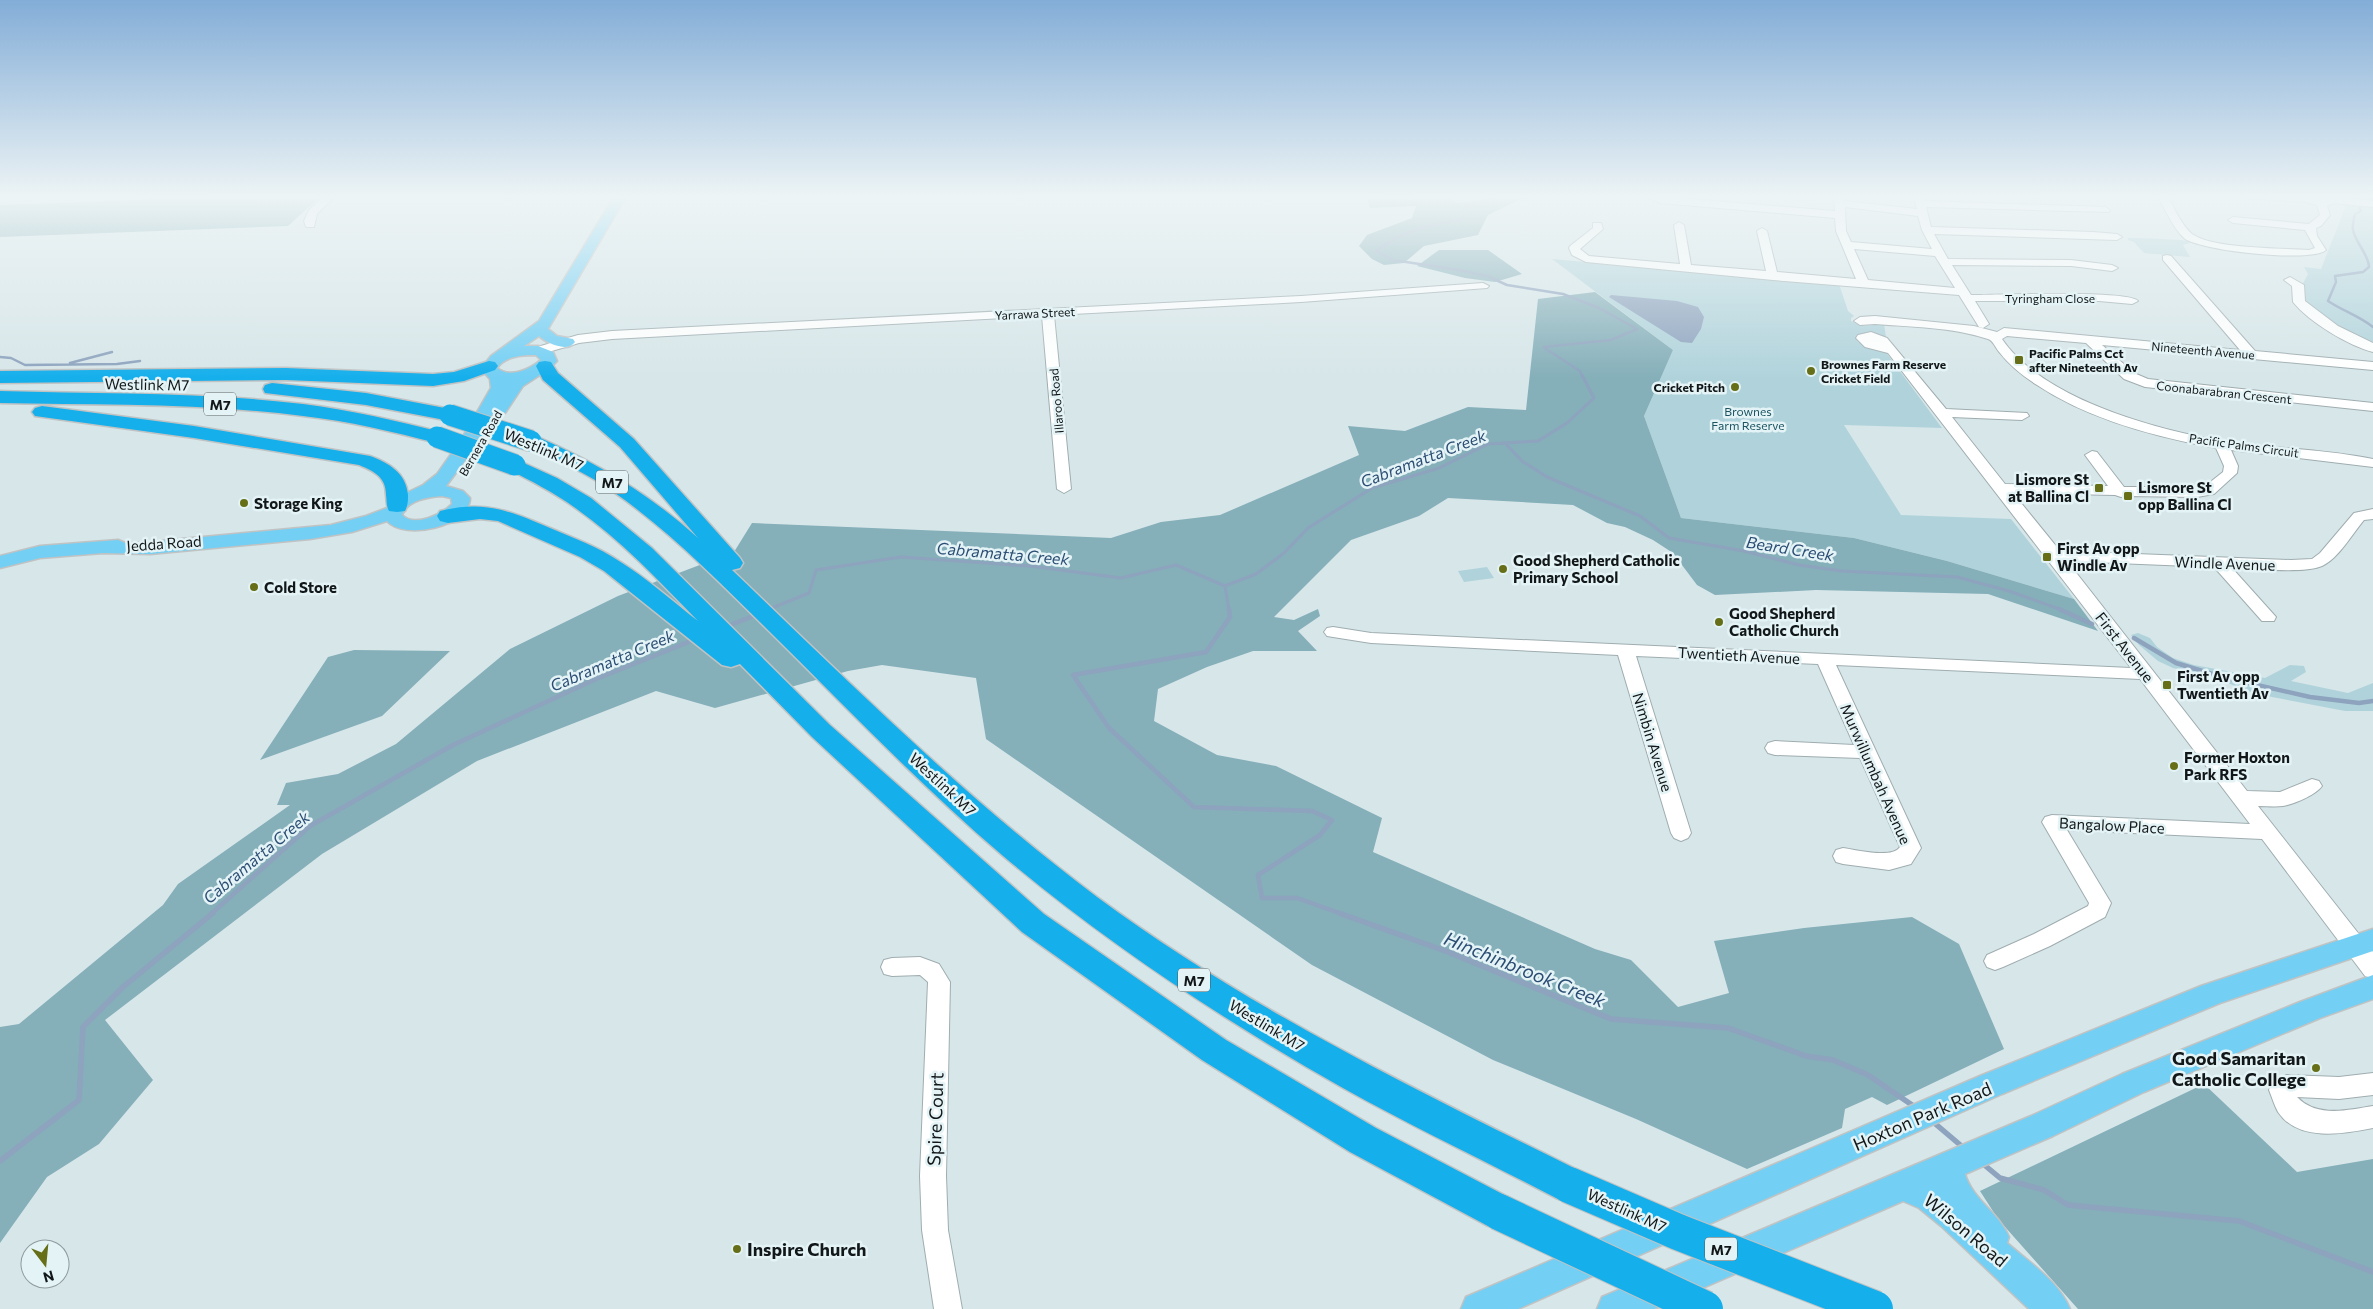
<svg xmlns="http://www.w3.org/2000/svg" width="2373" height="1309" font-family="Commissioner,sans-serif">
<style>
.green{fill:#b0d3db}
.forest{fill:#85afb9}
.water{fill:#8da3be}
.lines{fill:none;stroke-linecap:round;stroke-linejoin:round}
.stream-far3{stroke:#8da3be;stroke-width:2.5}
.stream-far2{stroke:#8da3be;stroke-width:3}
.stream-far1{stroke:#8da3be;stroke-width:4.5}
.stream{stroke:#8da3be;stroke-width:5.5}
.minor-casing{stroke:#9fadb0;stroke-width:2}
.major-casing{stroke:#c1c3c3;stroke-width:3}
.highway-casing{stroke:#c1c3c3;stroke-width:3}
.minor{fill:#fff;fill-rule:evenodd}
.major{fill:#73cff4;fill-rule:evenodd}
.highway{fill:#15afec;fill-rule:evenodd}
.highway-bridge-far1-casing{stroke:#c1c3c3;stroke-width:23;stroke-linecap:butt}
.highway-bridge-casing{stroke:#c1c3c3;stroke-width:38;stroke-linecap:butt}
.highway-bridge-far1{stroke:#15afec;stroke-width:21}
.highway-bridge{stroke:#15afec;stroke-width:36}
.poi-dot{fill:#666f17;stroke:#e4f3f6;stroke-width:2}
.labels{text-anchor:middle;dominant-baseline:central;stroke-width:5;stroke-linejoin:round;paint-order:stroke}
.far-street-label{font-size:12px;fill:#121719;stroke:#e4f3f6}
.far-poi-label{font-size:12px;font-weight:bold;fill:#121719;stroke:#e4f3f6;text-anchor:start}
.far-park-label{font-size:12px;fill:#1c5561;stroke:#e4f3f6}
.shield{fill:#e4f3f6;stroke:#51595b;stroke-width:1}
.shield-label{font-size:14px;font-weight:bold;fill:#121719}
.street-label{font-size:15px;fill:#121719;stroke:#e4f3f6}
.poi-label{font-size:15px;font-weight:bold;fill:#121719;stroke:#e4f3f6;text-anchor:start}
.water-label{font-size:16px;font-style:italic;fill:#2b4d74;stroke:#e4f3f6}
.near-poi-label{font-size:18px;font-weight:bold;fill:#121719;stroke:#e4f3f6;text-anchor:end}
.near-street-label{font-size:18px;fill:#121719;stroke:#e4f3f6}
.near-water-label{font-size:19px;font-style:italic;fill:#2b4d74;stroke:#e4f3f6}
</style>
<rect width="100%" height="100%" fill="#d7e6e9"/>
<path class="green" d="M 2337,195 L 2373,195 L 2373,350 L 2302,305 L 2300,289 L 2308,274 L 2304,267 L 2321,269 L 2345,208 Z
M 2128,238 C 2140,238 2185,239 2193,242 L 2183,245 L 2190,257 L 2144,253 L 2134,242 L 2128,240 Z
M 1552,259 L 1839,284 L 1848,311 L 1854,316 L 1851,318 L 1851,321 L 1864,326 L 1884,324 L 1886,337 L 1861,334 L 1856,337 L 1858,342 L 1885,351 L 1942,428 L 1844,425 L 1901,515 L 2011,519 L 2074,599 L 1947,561 L 1854,538 L 1681,518 L 1644,416 L 1673,350 Z
M 1487,567 L 1494,578 L 1464,582 L 1458,571 Z
M 2138,633 L 2150,638 L 2157,647 L 2173,658 L 2194,665 L 2265,678 L 2290,665 L 2304,666 L 2306,672 L 2291,681 L 2348,693 L 2373,683 L 2373,711 L 2345,711 L 2256,694 L 2207,675 L 2173,668 L 2158,661 L 2139,645 L 2131,635 Z"/>
<path class="forest" d="M 273,195 L 322,195 L 288,226 L 0,237 L 0,205 Z
M 1366,195 L 1412,200 L 1423,195 L 1446,195 L 1456,203 L 1489,199 L 1500,195 L 1529,195 L 1488,215 L 1478,235 L 1424,246 L 1404,263 L 1384,265 L 1372,259 L 1359,246 L 1367,235 L 1412,218 L 1416,206 L 1370,208 Z
M 1439,250 L 1488,250 L 1522,274 L 1495,282 L 1465,278 L 1417,266 Z
M 1595,292 L 1673,350 L 1644,416 L 1681,518 L 1854,538 L 1947,561 L 2074,599 L 2098,631 L 1988,594 L 1816,590 L 1715,595 L 1697,585 L 1673,553 L 1653,540 L 1625,527 L 1607,523 L 1573,505 L 1448,498 L 1419,516 L 1351,540 L 1274,617 L 1294,620 L 1318,609 L 1320,616 L 1298,631 L 1317,651 L 1253,651 L 1207,667 L 1158,689 L 1154,721 L 1217,755 L 1276,766 L 1382,818 L 1373,852 L 1595,949 L 1631,960 L 1678,1007 L 1729,993 L 1714,941 L 1804,928 L 1912,917 L 1959,944 L 2004,1049 L 1887,1105 L 1872,1097 L 1845,1109 L 1842,1128 L 1747,1169 L 1636,1119 L 1493,1060 L 1312,965 L 986,739 L 976,678 L 882,665 L 848,671 L 715,708 L 656,691 L 477,761 L 322,854 L 105,1020 L 153,1080 L 99,1144 L 47,1177 L 0,1243 L 0,1027 L 19,1024 L 163,905 L 178,884 L 290,805 L 277,805 L 286,783 L 338,774 L 396,744 L 510,649 L 618,596 L 734,552 L 752,523 L 1111,538 L 1161,522 L 1220,515 L 1359,455 L 1348,426 L 1405,431 L 1468,407 L 1526,410 L 1538,299 Z
M 354,650 L 450,651 L 382,716 L 260,760 L 328,657 Z
M 2204,1084 L 2297,1172 L 2373,1159 L 2373,1309 L 2078,1309 L 1998,1219 L 1980,1191 Z"/>
<path class="water" d="M 1611,295 L 1677,301 L 1698,307 L 1704,317 L 1701,329 L 1692,343 L 1681,342 L 1609,297 Z"/>
<g class="lines">
<path class="stream-far3" d="M 1500,195 L 1467,208 L 1462,220 C 1431,224 1402,231 1376,251 L 1393,260 L 1459,270 L 1487,276 L 1507,285 L 1563,294 L 1599,308 L 1637,329 L 1611,340 L 1543,347 L 1580,371 L 1582,376
M 2369,195 L 2373,202
M 2359,205 L 2361,211 L 2355,214 C 2354,219 2352,226 2353,230 C 2355,242 2369,255 2369,267 L 2363,272 L 2335,276 L 2336,282 L 2328,301 C 2343,311 2359,316 2373,327
M 0,357 L 11,358 L 25,365 L 117,364 L 140,361
M 70,363 L 112,352"/>
<path class="stream-far2" d="M 1505,443 L 1522,461 L 1547,477 L 1640,516 L 1669,538 L 1744,551 L 1799,565 L 1842,571 L 1957,577 L 2009,591 L 2062,610
M 1225,586 L 1229,610
M 767,610 L 809,593 L 816,570 L 901,557 L 1030,566 L 1121,578 L 1176,565 L 1225,586 L 1256,574 L 1284,553 L 1308,528 L 1372,488 L 1439,468 L 1488,444 L 1538,441 L 1567,423 L 1594,398 L 1582,375"/>
<path class="stream-far1" d="M 1229,609 L 1230,617 L 1206,652 L 1073,675 L 1109,728 L 1194,807 L 1312,811 L 1332,820 L 1320,835 L 1258,875 L 1262,898 L 1297,898 L 1342,914
M 2059,609 L 2092,624
M 767,610 L 770,609
M 725,627 L 756,615
M 2134,638 L 2176,663 L 2222,677 L 2310,697 L 2359,703 L 2373,701
M 211,914 L 310,826 L 453,745 L 596,679 L 696,639"/>
<path class="stream" d="M 1339,913 L 1448,952 L 1611,1019 L 1728,1028 L 1806,1056 L 1833,1060 L 1868,1075 L 1915,1107
M 1932,1121 L 1965,1149
M 0,1161 L 79,1100 L 83,1027 L 123,987 L 213,913
M 1982,1163 L 2000,1178 L 2044,1190 L 2068,1205 L 2239,1221 L 2373,1272"/>
<g class="minor-casing">
<path id="minor" d="M 325,195 L 336,195 L 317,214 L 314,227 L 306,227 L 304,221 L 309,210 Z
M 1642,195 L 1835,211 L 1834,195 L 1844,195 L 1844,201 L 1917,209 L 1913,195 L 1923,195 L 1925,201 L 2105,207 L 2110,210 L 2109,212 L 1926,207 L 1931,227 L 2093,232 L 2117,234 L 2122,237 L 2117,240 L 1934,234 L 1948,259 L 2071,260 L 2112,265 L 2118,268 L 2112,271 L 2071,266 L 1952,265 L 1971,295 C 1994,295 2128,290 2138,301 L 2132,304 L 2099,301 L 1975,301 L 1989,324 L 1983,328 L 1979,327 L 1959,295 L 1773,280 L 1586,262 L 1572,255 L 1569,248 L 1570,246 L 1593,228 L 1593,223 L 1601,223 L 1603,229 L 1580,249 L 1589,256 L 1680,264 L 1674,225 L 1679,222 L 1684,225 L 1691,265 L 1766,271 L 1757,231 L 1762,228 L 1767,231 L 1777,272 L 1856,279 L 1836,231 L 1835,218 L 1660,203 ZM 1845,207 L 1918,216 L 1922,230 L 1932,249 L 1851,242 L 1846,231 ZM 1854,249 L 1935,256 L 1955,288 L 1868,280 Z
M 2157,195 L 2167,195 C 2174,207 2181,225 2192,234 C 2213,249 2282,248 2309,250 L 2315,248 L 2305,230 L 2233,223 L 2228,220 L 2233,217 L 2309,224 L 2320,215 L 2317,205 L 2306,202 L 2244,198 L 2239,195 L 2322,195 L 2373,201 L 2373,207 L 2334,203 L 2327,206 L 2330,215 L 2321,226 L 2316,228 L 2317,236 L 2326,250 C 2313,263 2199,251 2184,238 C 2172,227 2165,208 2157,195 Z
M 2167,255 L 2171,256 L 2255,351 L 2373,362 L 2373,370 L 2102,345 L 2134,373 L 2148,379 L 2373,403 L 2373,411 L 2145,387 L 2124,379 L 2086,343 L 2007,336 L 2002,339 C 2047,405 2177,436 2252,445 C 2292,449 2333,451 2373,459 L 2373,467 L 2231,450 L 2238,466 L 2237,473 L 2214,494 L 2197,497 L 2127,496 L 2121,497 L 2115,495 L 2013,493 L 2060,551 L 2291,560 L 2312,559 L 2320,553 L 2354,513 L 2373,509 L 2373,519 L 2364,520 C 2352,534 2339,558 2322,566 C 2304,574 2253,568 2232,568 L 2276,617 L 2274,621 L 2262,621 L 2214,567 L 2067,561 L 2247,791 L 2280,792 L 2312,779 L 2319,781 L 2322,786 C 2316,795 2294,804 2283,806 C 2275,807 2266,806 2258,806 L 2373,952 L 2373,978 L 2365,976 L 2262,839 L 2067,830 L 2111,903 L 2105,917 L 2050,946 L 2003,967 L 1995,970 L 1987,967 L 1984,961 L 1987,955 L 2034,934 L 2088,906 L 2089,903 L 2042,822 L 2045,817 L 2052,815 L 2250,824 L 2140,679 L 1836,665 L 1921,848 L 1911,864 L 1889,870 L 1843,864 L 1836,862 L 1833,856 L 1836,850 L 1843,848 C 1857,850 1892,859 1900,847 L 1860,758 L 1775,755 L 1768,753 L 1765,748 L 1768,743 L 1775,741 L 1854,745 L 1818,664 L 1636,656 L 1691,833 L 1688,838 L 1681,841 L 1674,838 L 1671,833 L 1618,655 L 1371,643 L 1333,637 L 1327,636 L 1324,632 L 1327,628 L 1333,627 L 1371,633 L 2131,668 L 1888,353 L 1865,347 L 1856,338 L 1858,335 L 1871,332 L 1887,338 L 1946,409 L 2027,413 L 2029,416 L 2022,420 L 1952,417 L 2005,484 L 2108,486 L 2085,455 L 2092,451 L 2097,452 L 2124,487 L 2204,487 L 2223,472 L 2224,466 L 2216,448 C 2155,437 2088,419 2037,385 C 2023,376 2010,366 2000,353 C 1996,349 1993,340 1988,339 C 1952,327 1912,327 1875,324 L 1860,325 L 1854,321 L 1860,317 L 1875,316 L 1974,326 L 1997,332 L 2004,328 L 2240,350 L 2163,260 L 2163,256 Z
M 2290,277 L 2304,285 L 2305,301 L 2338,326 L 2373,343 L 2373,352 C 2349,346 2309,322 2293,302 L 2292,286 L 2284,280 Z
M 1483,283 L 1489,286 L 1487,288 L 1301,302 L 1054,315 L 1071,489 L 1064,493 L 1057,489 L 1042,316 L 612,339 L 579,343 L 538,355 L 532,351 L 534,348 L 578,335 L 612,331 L 1301,296 Z
M 920,957 L 939,964 L 950,982 L 946,1176 L 948,1230 L 962,1309 L 934,1309 L 922,1230 L 920,1176 L 928,982 L 920,975 L 892,976 L 884,974 L 881,967 L 884,960 L 892,958 Z
M 2373,1073 L 2373,1095 L 2339,1099 L 2297,1097 C 2317,1118 2347,1110 2373,1106 L 2373,1128 C 2343,1134 2298,1142 2278,1112 C 2274,1105 2272,1097 2269,1090 L 2272,1082 L 2287,1075 L 2339,1077 Z"/>
</g>
<g class="major-casing">
<path id="major" d="M 615,195 L 627,195 L 548,329 L 557,336 L 573,339 L 575,342 C 567,353 547,343 539,336 L 524,346 L 538,346 L 553,352 L 557,361 L 549,369 L 523,386 L 505,413 L 493,413 L 470,454 L 446,486 L 463,491 L 470,498 C 470,526 405,541 387,521 L 352,532 L 310,539 L 150,554 L 103,553 L 40,558 L 0,568 L 0,556 L 40,546 L 118,540 L 125,543 L 150,542 L 331,525 L 366,516 L 387,508 L 398,497 L 423,485 L 437,474 L 461,440 L 491,388 L 490,379 L 481,369 L 491,356 L 539,321 ZM 536,355 L 541,360 C 530,369 510,379 497,368 C 505,356 522,355 536,355 ZM 442,496 L 451,498 L 452,504 C 442,514 415,528 402,515 C 407,500 428,497 442,496 Z
M 2373,929 L 2373,951 L 2220,1003 L 2002,1094 L 1518,1309 L 1461,1309 L 1466,1297 L 1980,1076 L 2201,986 Z
M 2373,975 L 2373,999 L 2320,1018 L 2144,1092 L 2053,1136 L 1965,1174 C 1972,1199 1999,1213 2009,1237 L 2007,1243 C 2029,1262 2059,1282 2070,1309 L 2029,1309 L 1941,1226 L 1919,1208 L 1903,1201 L 1654,1309 L 1597,1309 L 1602,1297 L 2031,1116 L 2122,1074 L 2300,1002 Z"/>
</g>
<g class="highway-casing">
<path id="highway" d="M 489,361 L 495,362 L 498,366 L 495,370 L 464,381 L 433,386 L 286,380 L 0,383 L 0,371 L 286,368 L 433,374 L 454,372 Z
M 545,361 L 551,362 L 558,373 L 634,439 L 740,558 L 743,563 L 740,568 L 732,570 C 850,683 966,799 1097,897 C 1249,1009 1414,1089 1582,1172 L 1588,1185 L 1582,1198 L 1569,1203 L 1556,1198 C 1485,1161 1413,1127 1343,1088 C 1223,1020 1108,944 1002,855 C 920,785 846,707 769,631 C 720,583 672,533 615,493 C 587,473 555,459 524,445 L 521,441 L 524,437 L 531,435 L 538,437 C 599,464 648,493 698,538 L 620,447 L 543,380 L 536,366 L 539,362 Z
M 272,383 L 366,393 L 450,409 L 457,411 L 460,415 L 457,419 L 450,421 L 366,405 L 265,393 L 263,389 L 265,385 Z
M 0,391 C 101,394 203,392 303,404 C 351,410 398,421 444,433 L 447,437 L 444,441 L 437,443 C 393,432 349,421 303,416 C 203,403 101,405 0,403 Z
M 42,406 L 194,426 L 370,456 C 389,463 406,473 408,495 C 408,501 408,505 405,511 L 397,512 L 389,511 C 386,505 387,502 386,495 C 386,477 374,471 359,465 L 194,438 L 35,416 L 32,412 L 35,408 Z
M 515,459 L 557,478 L 591,498 L 652,548 L 830,725 L 1044,914 L 1226,1040 L 1376,1128 L 1512,1199 L 1518,1212 L 1512,1225 L 1499,1230 L 1486,1225 L 1350,1152 L 1202,1060 L 1022,932 L 812,737 L 740,664 L 731,667 L 722,665 L 604,571 L 580,557 L 498,521 L 480,519 L 448,523 L 440,521 L 437,516 L 440,511 C 485,500 510,511 550,528 C 574,538 598,547 619,561 C 647,578 672,601 698,621 C 659,581 620,539 574,507 C 553,492 531,481 508,469 L 505,465 L 508,461 Z"/>
</g>
<use href="#minor" class="minor"/>
<use href="#major" class="major"/>
<use href="#highway" class="highway"/>
<g class="highway-bridge-far1-casing">
<path id="highway-bridge-far1" d="M 450,415 L 531,441
M 437,437 L 515,465"/>
</g>
<g class="highway-bridge-casing">
<path id="highway-bridge" d="M 1569,1185 L 1678,1232 L 1875,1309
M 1499,1212 L 1705,1309"/>
</g>
<use href="#highway-bridge-far1" class="highway-bridge-far1"/>
<use href="#highway-bridge" class="highway-bridge"/>
</g>
<linearGradient id="sky" x2="0" y2="1"><stop stop-color="#83add7"/><stop offset="0.52" stop-color="#edf4f5"/><stop offset="1" stop-color="#edf4f5" stop-opacity="0"/></linearGradient>
<rect width="2373" height="378" fill="url(#sky)"/>
<g class="poi-dot">
<rect x="2014" y="355" width="10" height="10" rx="2.5"/>
<circle cx="1811" cy="371" r="5"/>
<circle cx="1735" cy="387" r="5"/>
<rect x="2094" y="483" width="10" height="10" rx="2.5"/>
<rect x="2123" y="491" width="10" height="10" rx="2.5"/>
<circle cx="244" cy="503" r="5"/>
<rect x="2042" y="552" width="10" height="10" rx="2.5"/>
<circle cx="1503" cy="569" r="5"/>
<circle cx="254" cy="587" r="5"/>
<circle cx="1719" cy="622" r="5"/>
<rect x="2162" y="680" width="10" height="10" rx="2.5"/>
<circle cx="2174" cy="766" r="5"/>
<circle cx="2316" cy="1068" r="5"/>
<circle cx="737" cy="1249" r="5"/>
</g>
<g class="labels">
<g class="far-street-label">
<text x="2050" y="298">Tyringham Close</text>
<text transform="translate(1035 313) rotate(-3)">Yarrawa Street</text>
<text transform="translate(2203 350) rotate(5)">Nineteenth Avenue</text>
<text transform="translate(2224 392) rotate(6)">Coonabarabran Crescent</text>
<text transform="translate(1056 401) rotate(-95)">Illaroo Road</text>
<text transform="translate(480 443) rotate(-60)">Bernera Road</text>
<text transform="translate(2244 445) rotate(8)">Pacific Palms Circuit</text>
</g>
<g class="far-poi-label">
<text x="2029" y="353">Pacific Palms Cct<tspan x="2029" dy="14">after Nineteenth Av</tspan></text>
<text x="1821" y="364">Brownes Farm Reserve<tspan x="1821" dy="14">Cricket Field</tspan></text>
<text x="1725" y="387" text-anchor="end">Cricket Pitch</text>
</g>
<g class="far-park-label">
<text x="1748" y="411">Brownes<tspan x="1748" dy="14">Farm Reserve</tspan></text>
</g>
<g class="shield">
<rect x="204" y="392.5" width="32" height="23" rx="4"/>
<rect x="596" y="470.5" width="32" height="23" rx="4"/>
<rect x="1178" y="968.5" width="32" height="23" rx="4"/>
<rect x="1705" y="1237.5" width="32" height="23" rx="4"/>
</g>
<g class="shield-label">
<text x="220" y="404">M7</text>
<text x="612" y="482">M7</text>
<text x="1194" y="980">M7</text>
<text x="1721" y="1249">M7</text>
</g>
<g class="street-label">
<text transform="translate(147 384) rotate(1)">Westlink M7</text>
<text transform="translate(544 449) rotate(23)">Westlink M7</text>
<text transform="translate(164 543) rotate(-4)">Jedda Road</text>
<text transform="translate(2225 563) rotate(2)">Windle Avenue</text>
<text transform="translate(2125 647) rotate(52)">First Avenue</text>
<text transform="translate(1739 655) rotate(3)">Twentieth Avenue</text>
<text transform="translate(1653 742) rotate(73)">Nimbin Avenue</text>
<text transform="translate(1876 774) rotate(66)">Murwillumbah Avenue</text>
<text transform="translate(943 784) rotate(43)">Westlink M7</text>
<text transform="translate(2112 825) rotate(3)">Bangalow Place</text>
<text transform="translate(1267 1025) rotate(31)">Westlink M7</text>
<text transform="translate(1627 1210) rotate(24)">Westlink M7</text>
</g>
<g class="poi-label">
<text x="2089" y="479" text-anchor="end">Lismore St<tspan x="2089" dy="17">at Ballina Cl</tspan></text>
<text x="2138" y="487">Lismore St<tspan x="2138" dy="17">opp Ballina Cl</tspan></text>
<text x="254" y="503">Storage King</text>
<text x="2057" y="548">First Av opp<tspan x="2057" dy="17">Windle Av</tspan></text>
<text x="1513" y="560">Good Shepherd Catholic<tspan x="1513" dy="17">Primary School</tspan></text>
<text x="264" y="587">Cold Store</text>
<text x="1729" y="613">Good Shepherd<tspan x="1729" dy="17">Catholic Church</tspan></text>
<text x="2177" y="676">First Av opp<tspan x="2177" dy="17">Twentieth Av</tspan></text>
<text x="2184" y="757">Former Hoxton<tspan x="2184" dy="17">Park RFS</tspan></text>
</g>
<g class="water-label">
<text transform="translate(1423 458) rotate(-21)">Cabramatta Creek</text>
<text transform="translate(1790 548) rotate(9)">Beard Creek</text>
<text transform="translate(1003 553) rotate(5)">Cabramatta Creek</text>
<text transform="translate(612 660) rotate(-23)">Cabramatta Creek</text>
<text transform="translate(256 857) rotate(-40)">Cabramatta Creek</text>
</g>
<g class="near-poi-label">
<text x="2306" y="1058">Good Samaritan<tspan x="2306" dy="21">Catholic College</tspan></text>
<text x="747" y="1249" text-anchor="start">Inspire Church</text>
</g>
<g class="near-street-label">
<text transform="translate(1922 1116) rotate(-23)">Hoxton Park Road</text>
<text transform="translate(935 1119) rotate(-88)">Spire Court</text>
<text transform="translate(1966 1230) rotate(40)">Wilson Road</text>
</g>
<g class="near-water-label">
<text transform="translate(1525 969) rotate(22)">Hinchinbrook Creek</text>
</g>
</g>
<g transform="translate(45 1264) rotate(164)"><circle r="24" fill="#e4f3f6" stroke="#909b9e"/>
<path d="M0-4L9 19L0 12L-9 19Z" fill="#666f17"/>
<text y="-8" font-size="14" font-weight="bold" text-anchor="middle" fill="#121719">N</text>
</g>
</svg>
